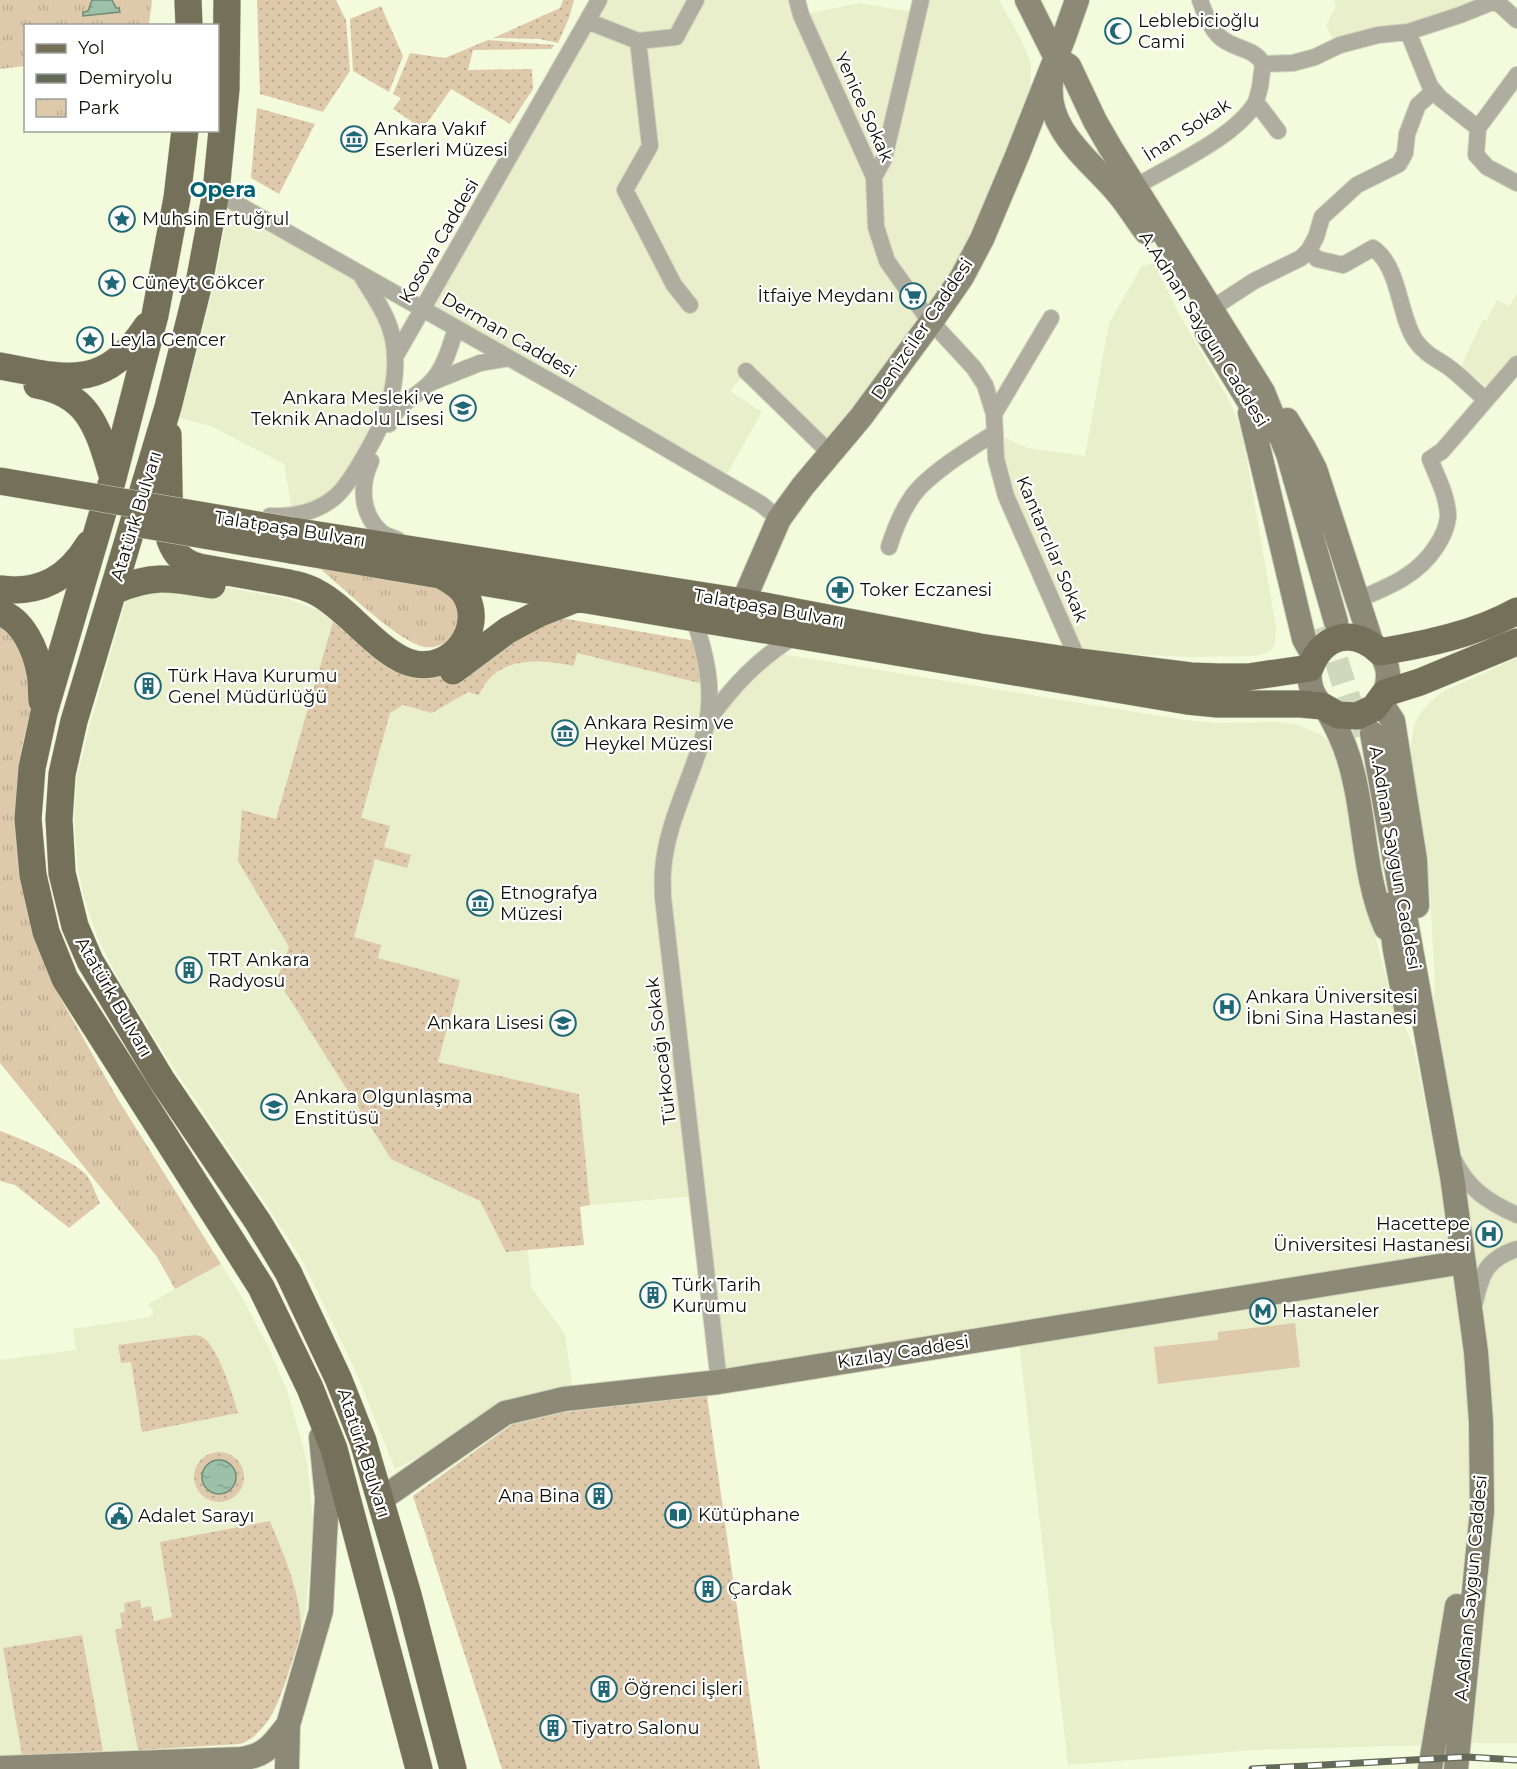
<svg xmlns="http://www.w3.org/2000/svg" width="1517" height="1769" font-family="Montserrat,sans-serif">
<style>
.built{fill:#e8efca}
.grass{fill:url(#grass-dots)}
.park{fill:url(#park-tufts)}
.pitch{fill:#decaab}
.water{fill:url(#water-ripples);stroke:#728b77;stroke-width:1.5}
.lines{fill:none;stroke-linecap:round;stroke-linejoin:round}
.secondary-tunnel{stroke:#d1d7bd;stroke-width:24;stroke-dasharray:24 12;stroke-linecap:butt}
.street-casing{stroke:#cfd5ba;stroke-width:18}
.secondary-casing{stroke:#cfd5ba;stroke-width:26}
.primary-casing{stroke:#cfd5ba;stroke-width:28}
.street{stroke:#afada0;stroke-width:16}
.secondary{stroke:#8d8977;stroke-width:24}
.primary{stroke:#747059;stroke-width:27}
.rail-casing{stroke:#656958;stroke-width:7}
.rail{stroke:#fff;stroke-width:4.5;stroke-dasharray:14;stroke-linecap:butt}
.primary-bridge-casing{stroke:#cfd5ba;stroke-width:28;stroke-linecap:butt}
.primary-bridge{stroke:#747059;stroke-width:27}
.labels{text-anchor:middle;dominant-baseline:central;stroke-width:4.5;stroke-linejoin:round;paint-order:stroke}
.poi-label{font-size:18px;fill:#0d0e05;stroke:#fff;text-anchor:start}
.street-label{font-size:18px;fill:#0d0e05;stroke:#fff}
.quarter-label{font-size:21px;font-weight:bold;fill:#006270;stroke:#fff}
</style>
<defs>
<pattern id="grass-dots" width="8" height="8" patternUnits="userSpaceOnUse" patternTransform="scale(1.5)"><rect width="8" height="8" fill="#decaab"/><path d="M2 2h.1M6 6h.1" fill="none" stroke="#bdac92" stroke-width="1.8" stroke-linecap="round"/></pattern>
<pattern id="park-tufts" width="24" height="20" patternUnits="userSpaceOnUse" patternTransform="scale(1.5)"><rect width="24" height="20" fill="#decaab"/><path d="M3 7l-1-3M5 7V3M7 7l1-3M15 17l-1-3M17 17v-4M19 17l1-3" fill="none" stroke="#bdac92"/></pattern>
<pattern id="water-ripples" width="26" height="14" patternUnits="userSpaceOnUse" patternTransform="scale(1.5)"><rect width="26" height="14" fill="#9dc0a8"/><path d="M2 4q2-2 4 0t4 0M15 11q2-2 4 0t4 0" fill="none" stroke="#86a48f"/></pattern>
</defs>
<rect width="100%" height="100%" fill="#f4fbdd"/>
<path class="built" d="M 599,0 L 797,0 L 802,15 L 859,3 L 918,13 L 921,0 L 999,0 L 1022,41 L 1031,64 L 1030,87 L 1008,154 L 983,218 L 926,316 L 823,447 L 746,372 L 730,391 L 762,412 L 723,481 L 423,309 Z
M 1334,0 L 1485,0 L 1457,13 L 1334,43 L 1326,25 L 1336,6 Z
M 230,199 L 360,274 L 380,305 L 394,381 L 346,486 L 293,517 L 284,464 L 211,426 L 180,418 L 214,285 Z
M 1154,263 L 1179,314 L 1230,402 L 1242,433 L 1276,626 L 1275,644 L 1271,650 L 1264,654 L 1255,656 L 1189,657 L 1128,654 L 1073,648 L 1026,538 L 995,433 L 1028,448 L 1085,456 L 1109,323 L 1142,266 Z
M 1517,293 L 1517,354 L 1491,389 L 1461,367 L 1483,319 L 1486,321 L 1497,300 L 1509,306 Z
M 175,579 L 285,598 L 318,610 L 393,671 L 414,678 L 434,678 L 450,673 L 478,651 L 701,642 L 707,720 L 769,652 L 1185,720 L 1217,723 L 1277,722 L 1299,725 L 1323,736 L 1331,745 L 1340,759 L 1365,897 L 1389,989 L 1414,1048 L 1439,1177 L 1463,1352 L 1470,1423 L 1470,1510 L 1465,1557 L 1435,1745 L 1255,1750 L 1068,1765 L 1018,1334 L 719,1382 L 697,1196 L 590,1205 L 579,1094 L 438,1062 L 277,979 L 391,1159 L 480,1201 L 506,1252 L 528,1250 L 531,1287 L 565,1334 L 574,1398 L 505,1413 L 395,1469 L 355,1370 L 303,1262 L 272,1213 L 175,1070 L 124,989 L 98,939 L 84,898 L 78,869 L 74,818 L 77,777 L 90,724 L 131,583 Z
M 1517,658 L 1517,1743 L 1457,1743 L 1482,1467 L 1429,1044 L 1435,986 L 1430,889 L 1410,750 L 1414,725 L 1421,712 L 1432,700 L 1444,691 Z
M 221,1264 L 240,1294 L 269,1348 L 288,1393 L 307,1462 L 313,1521 L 306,1609 L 279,1699 L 270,1718 L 261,1729 L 254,1737 L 240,1744 L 0,1756 L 0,1360 L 76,1350 L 73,1329 L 150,1317 L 154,1312 L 148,1304 Z"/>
<path class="grass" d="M 257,0 L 336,0 L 346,20 L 350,71 L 323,112 L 260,94 Z
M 563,0 L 574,0 L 569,18 L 558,43 L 540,39 L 493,38 L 560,8 Z
M 381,6 L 403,56 L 389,92 L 353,71 L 350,19 Z
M 488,40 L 555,45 L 551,49 L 473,50 L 468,70 L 532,69 L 533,89 L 510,124 L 451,89 L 423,129 L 393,109 L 401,98 L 393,94 L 410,53 L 445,58 Z
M 257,108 L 315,124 L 279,194 L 251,178 Z
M 538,614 L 701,642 L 708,685 L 577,653 L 574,666 C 539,659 496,655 479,695 L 468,692 L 432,713 L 403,705 L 390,713 L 361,818 L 390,826 L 384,847 L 411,855 L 407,868 L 375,859 L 354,937 L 381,945 L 378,958 L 460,980 L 438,1062 L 579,1094 L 590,1205 L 580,1207 L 584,1245 L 506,1252 L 480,1201 L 391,1159 L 277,979 L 289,947 L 238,861 L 242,810 L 276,819 L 333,622 C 355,640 384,672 413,678 C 426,681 439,677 450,673 Z
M 0,1131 C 19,1138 78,1162 88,1177 C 93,1185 96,1195 100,1203 L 69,1228 L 15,1185 L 0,1181 Z
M 185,1336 C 190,1336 199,1334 204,1338 C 219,1350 233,1395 238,1413 L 142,1432 L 131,1362 L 121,1363 L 118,1345 Z
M 707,1396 L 760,1769 L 502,1769 L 413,1496 L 511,1425 L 565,1412 Z
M194 1477a25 25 0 1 1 50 0a25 25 0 1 1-50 0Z
M 270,1521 C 283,1553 300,1591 301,1626 C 301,1638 295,1651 292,1662 C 282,1692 272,1732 240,1744 L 138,1750 L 115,1630 L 122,1628 L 120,1613 L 125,1612 L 124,1603 L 140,1600 L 141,1608 L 151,1606 L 154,1621 L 172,1617 L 160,1542 Z
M 82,1635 L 103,1751 L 22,1755 L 3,1648 Z"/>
<path class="park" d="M 0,0 L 152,0 L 149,25 L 26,26 L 25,66 L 0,69 Z
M 320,569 L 440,583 L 458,600 L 458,632 C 449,641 439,649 425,647 C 399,643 343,587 320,569 Z
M 0,613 L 33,648 L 31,710 L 22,746 L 15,819 L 34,936 L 53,985 L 119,1101 L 221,1264 L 175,1289 L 157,1257 L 0,1063 Z"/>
<path class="pitch" d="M 1295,1323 L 1300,1367 L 1158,1384 L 1154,1347 L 1218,1340 L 1218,1332 Z"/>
<path class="water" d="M 92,0 L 112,0 L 116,8 L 119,8 L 120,12 L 83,16 L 83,12 L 88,11 Z
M202 1477a17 17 0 1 1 34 0a17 17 0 1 1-34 0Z"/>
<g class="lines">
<path class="secondary-tunnel" d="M 1325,626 L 1361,736"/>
<g class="street-casing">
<path id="street" d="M 797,0 L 801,15 L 874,177 L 876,227 L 887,261 L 926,316 L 974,368 L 985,385 L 994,414 L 996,459 L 1006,496 L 1079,662
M 1200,0 C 1204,12 1210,28 1220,37 C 1234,50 1254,47 1263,64
M 1495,0 L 1517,20
M 587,21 L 638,41 L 676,37 L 696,0
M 1408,32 L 1430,86 L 1440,98 L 1478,128 L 1476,155 L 1487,167 L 1517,183
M 638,41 L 650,146 L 625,190 L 674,285 L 690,305
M 1263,64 L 1293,63 L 1315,57 L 1340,45 L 1378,35 L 1408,32 L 1460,15 L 1495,1
M 1263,64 L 1260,87 L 1256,102 L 1278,131
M 1478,128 L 1517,75
M 874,177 L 884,159 L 921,0
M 1135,187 C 1170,166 1236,137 1256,102
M 216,192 L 571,393 L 761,504 L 779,519
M 1309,250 L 1317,259 L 1343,265 L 1373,248 C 1400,267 1398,313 1415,340 C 1424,353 1435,358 1447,366 C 1461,376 1473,389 1486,400
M 1211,309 L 1254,281 L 1301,258 L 1309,250 L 1316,237 L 1322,217 L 1357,185 L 1399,164 L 1405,153 L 1407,134 L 1418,105 L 1434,91
M 395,357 L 599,0
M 746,371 L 830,453
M 430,383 L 480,363 L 509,358
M 994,414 L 1051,318
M 389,424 C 400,401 412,400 429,384 C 444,370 450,347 456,328
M 371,461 C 360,484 360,513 381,532 C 385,536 393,537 398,540
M 270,516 C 294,517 316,513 335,497 C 351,484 382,427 388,407 C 393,391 396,373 395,357 C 395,326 378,302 362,277
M 889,547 C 894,531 900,515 910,500 C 924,476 971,448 995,433
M 1357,600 C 1388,587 1417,576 1436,547 C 1442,538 1447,527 1448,517 C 1448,497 1437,477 1430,459 L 1442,451 L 1517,364
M 694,619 C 705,652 714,687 707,722 C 696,771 666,821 663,871 C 662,880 663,889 663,898 L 719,1382
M 708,720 C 734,685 757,660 795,636
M 1454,1160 C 1468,1189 1488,1202 1517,1215
M 1474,1306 C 1481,1276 1485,1259 1517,1249"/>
</g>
<g class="secondary-casing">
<path id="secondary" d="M 1027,0 L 1056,58 L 1069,66 L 1095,121 L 1110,147 L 1263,392 L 1288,454 L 1336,622
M 1052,77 C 1042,126 1087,158 1115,190 C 1127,203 1135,218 1146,232
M 1207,333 L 1267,431
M 1250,413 L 1304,639 L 1314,657
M 1287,420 L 1304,448 L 1315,469 L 1372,644
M 743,602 L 779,519 L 803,486 L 861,417 L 931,322 L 962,277 L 982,239 L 1017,156 L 1064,37 L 1077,0
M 1380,652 C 1389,666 1390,677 1385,693
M 1310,668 C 1308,684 1312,694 1322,706
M 1380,701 L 1393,721 L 1415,860 L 1417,906
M 1327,710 C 1335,724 1343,740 1348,756 C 1366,812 1362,874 1386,928
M 1372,733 L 1452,1176 L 1476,1352 L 1481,1422 L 1482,1511 L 1456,1769
M 1389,905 L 1395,950 L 1407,1013
M 380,1500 L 505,1413 L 564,1399 L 719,1382 L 1451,1264
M 0,1768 L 241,1759 C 267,1755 272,1745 288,1725
M 287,1769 L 288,1725 L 321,1611 L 327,1498 L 321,1437
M 1430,1769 L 1457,1606"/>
</g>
<g class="primary-casing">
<path id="primary" d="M 188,0 L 189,26
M 227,0 L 226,89 L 216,192 L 199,283 L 168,407 L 74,721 L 62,774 L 59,819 L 62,873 L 75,926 L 90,961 L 161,1079 L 258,1222 L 288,1272 L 338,1378 L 363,1441 L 408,1595 L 453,1769
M 185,130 L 177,198 L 155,315 L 113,478 L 44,713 L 32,768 L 28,819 L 33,875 L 46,932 L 65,979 L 261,1287 L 310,1388 L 334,1449 L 419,1769
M 0,366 C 67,379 104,391 147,326
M 37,385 C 91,395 98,430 113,478
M 168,435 L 170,540 C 176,556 183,562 199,567 C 222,571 244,575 267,579 C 283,582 301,584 316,592 C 348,608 382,658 415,664 C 452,671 484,630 466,596 C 461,586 451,581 442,576
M 293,531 L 743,602 L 980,647 L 1079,662 L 1191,676 L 1219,677 L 1248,677 L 1310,668 C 1323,634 1354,627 1380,652 C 1426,644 1476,634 1517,611
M 291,550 L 1187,701 L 1218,704 L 1301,704 L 1322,706 L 1338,715 L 1357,716 L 1374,708 L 1385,693 L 1420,682 L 1517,642
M 0,589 C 41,594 68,578 89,544
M 114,591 C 152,574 171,578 212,585
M 0,613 C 23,619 36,651 40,673 C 42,682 41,692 42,701
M 453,671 L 508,630 L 538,614 L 576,599"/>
</g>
<use href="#street" class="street"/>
<use href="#secondary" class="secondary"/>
<use href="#primary" class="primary"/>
<g class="rail-casing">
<path id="rail" d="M 1252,1769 L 1466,1757 L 1517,1760"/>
</g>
<use href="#rail" class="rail"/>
<g class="primary-bridge-casing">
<path id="primary-bridge" d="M 0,481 L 293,531
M 140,524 L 291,550"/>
</g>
<use href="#primary-bridge" class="primary-bridge"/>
</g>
<defs>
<g id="mosque-ring" transform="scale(1.35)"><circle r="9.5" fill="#fff" stroke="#206875" stroke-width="1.5"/><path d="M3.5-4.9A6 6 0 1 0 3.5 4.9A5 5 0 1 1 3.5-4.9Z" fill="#206875"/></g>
<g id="museum-ring" transform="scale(1.35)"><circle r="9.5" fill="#fff" stroke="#206875" stroke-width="1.5"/><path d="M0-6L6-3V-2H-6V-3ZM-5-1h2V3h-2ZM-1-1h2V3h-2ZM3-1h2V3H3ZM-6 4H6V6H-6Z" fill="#206875"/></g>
<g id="sight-ring" transform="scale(1.35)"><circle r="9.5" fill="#fff" stroke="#206875" stroke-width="1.5"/><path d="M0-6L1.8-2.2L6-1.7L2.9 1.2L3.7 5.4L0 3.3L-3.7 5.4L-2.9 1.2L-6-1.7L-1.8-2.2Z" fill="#206875"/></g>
<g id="supermarket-ring" transform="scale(1.35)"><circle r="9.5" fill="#fff" stroke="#206875" stroke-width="1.5"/><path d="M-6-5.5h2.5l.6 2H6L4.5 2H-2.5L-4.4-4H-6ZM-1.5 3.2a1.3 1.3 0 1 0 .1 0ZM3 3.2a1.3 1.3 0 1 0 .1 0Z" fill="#206875"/></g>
<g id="school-ring" transform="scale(1.35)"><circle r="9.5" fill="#fff" stroke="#206875" stroke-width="1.5"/><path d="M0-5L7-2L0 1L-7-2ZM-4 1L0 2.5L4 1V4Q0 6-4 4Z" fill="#206875"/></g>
<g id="pharmacy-ring" transform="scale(1.35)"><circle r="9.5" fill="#fff" stroke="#206875" stroke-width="1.5"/><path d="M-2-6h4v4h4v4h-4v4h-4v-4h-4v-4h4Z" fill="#206875"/></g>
<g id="building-ring" transform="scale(1.35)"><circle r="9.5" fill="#fff" stroke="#206875" stroke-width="1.5"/><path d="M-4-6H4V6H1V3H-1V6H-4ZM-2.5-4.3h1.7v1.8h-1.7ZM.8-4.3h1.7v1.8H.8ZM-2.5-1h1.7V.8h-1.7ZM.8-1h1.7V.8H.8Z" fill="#206875"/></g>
<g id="hospital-ring" transform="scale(1.35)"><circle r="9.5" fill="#fff" stroke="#206875" stroke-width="1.5"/><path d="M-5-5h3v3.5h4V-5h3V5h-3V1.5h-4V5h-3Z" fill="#206875"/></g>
<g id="metro-ring" transform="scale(1.35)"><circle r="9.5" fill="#fff" stroke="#206875" stroke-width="1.5"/><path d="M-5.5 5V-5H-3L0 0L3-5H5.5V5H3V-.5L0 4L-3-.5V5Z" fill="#206875"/></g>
<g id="library-ring" transform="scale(1.35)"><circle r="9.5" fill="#fff" stroke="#206875" stroke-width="1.5"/><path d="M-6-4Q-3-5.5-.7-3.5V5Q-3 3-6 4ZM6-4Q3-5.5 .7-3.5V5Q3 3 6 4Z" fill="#206875"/></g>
<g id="civic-ring" transform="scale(1.35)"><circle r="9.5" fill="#fff" stroke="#206875" stroke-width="1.5"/><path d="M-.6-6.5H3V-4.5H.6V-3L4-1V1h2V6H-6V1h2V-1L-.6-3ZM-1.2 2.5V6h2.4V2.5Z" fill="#206875"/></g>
</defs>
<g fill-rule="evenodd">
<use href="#mosque-ring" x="1118" y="31"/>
<use href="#museum-ring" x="354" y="139"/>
<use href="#sight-ring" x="122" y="219"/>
<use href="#sight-ring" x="112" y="283"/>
<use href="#supermarket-ring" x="913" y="296"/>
<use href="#sight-ring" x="90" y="340"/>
<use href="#school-ring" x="463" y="408"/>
<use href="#pharmacy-ring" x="840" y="590"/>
<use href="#building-ring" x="148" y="686"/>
<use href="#museum-ring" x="565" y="733"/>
<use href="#museum-ring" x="480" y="903"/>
<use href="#building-ring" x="189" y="970"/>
<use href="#hospital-ring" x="1227" y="1007"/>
<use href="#school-ring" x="563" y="1023"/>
<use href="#school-ring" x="274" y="1107"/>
<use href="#hospital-ring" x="1489" y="1234"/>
<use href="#building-ring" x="653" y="1295"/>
<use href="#metro-ring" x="1263" y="1311"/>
<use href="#building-ring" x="599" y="1496"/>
<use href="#library-ring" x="678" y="1515"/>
<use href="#civic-ring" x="119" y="1516"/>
<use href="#building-ring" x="708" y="1589"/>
<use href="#building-ring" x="604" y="1689"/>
<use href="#building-ring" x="553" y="1728"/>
</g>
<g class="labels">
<g class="poi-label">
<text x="1138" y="21">Leblebicioğlu<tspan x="1138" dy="21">Cami</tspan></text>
<text x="374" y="129">Ankara Vakıf<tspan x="374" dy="21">Eserleri Müzesi</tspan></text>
<text x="142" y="219">Muhsin Ertuğrul</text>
<text x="132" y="283">Cüneyt Gökcer</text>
<text x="894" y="296" text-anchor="end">İtfaiye Meydanı</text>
<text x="110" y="340">Leyla Gencer</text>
<text x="444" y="398" text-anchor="end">Ankara Mesleki ve<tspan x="444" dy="21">Teknik Anadolu Lisesi</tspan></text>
<text x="860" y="590">Toker Eczanesi</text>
<text x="168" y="676">Türk Hava Kurumu<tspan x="168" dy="21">Genel Müdürlüğü</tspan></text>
<text x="584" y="723">Ankara Resim ve<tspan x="584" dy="21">Heykel Müzesi</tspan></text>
<text x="500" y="893">Etnografya<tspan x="500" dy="21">Müzesi</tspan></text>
<text x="208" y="960">TRT Ankara<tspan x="208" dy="21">Radyosu</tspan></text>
<text x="1246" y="997">Ankara Üniversitesi<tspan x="1246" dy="21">İbni Sina Hastanesi</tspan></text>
<text x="544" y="1023" text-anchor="end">Ankara Lisesi</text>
<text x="294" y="1097">Ankara Olgunlaşma<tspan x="294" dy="21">Enstitüsü</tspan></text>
<text x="1470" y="1224" text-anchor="end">Hacettepe<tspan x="1470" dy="21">Üniversitesi Hastanesi</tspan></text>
<text x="672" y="1285">Türk Tarih<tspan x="672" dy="21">Kurumu</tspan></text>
<text x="1282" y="1311">Hastaneler</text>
<text x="580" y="1496" text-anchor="end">Ana Bina</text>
<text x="698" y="1515">Kütüphane</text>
<text x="138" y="1516">Adalet Sarayı</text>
<text x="728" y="1589">Çardak</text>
<text x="624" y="1689">Öğrenci İşleri</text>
<text x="572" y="1728">Tiyatro Salonu</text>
</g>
<g class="street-label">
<text transform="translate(864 107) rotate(66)">Yenice Sokak</text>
<text transform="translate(1187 130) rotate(-33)">İnan Sokak</text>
<text transform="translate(439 241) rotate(-60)">Kosova Caddesi</text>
<text transform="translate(922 329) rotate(-56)">Denizciler Caddesi</text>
<text transform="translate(1204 329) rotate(58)">A.Adnan Saygun Caddesi</text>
<text transform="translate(509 335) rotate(30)">Derman Caddesi</text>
<text transform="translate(136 516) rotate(-73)">Atatürk Bulvarı</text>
<text transform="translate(290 529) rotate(9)">Talatpaşa Bulvarı</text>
<text transform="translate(1052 549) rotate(67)">Kantarcılar Sokak</text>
<text transform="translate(769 608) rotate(10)">Talatpaşa Bulvarı</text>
<text transform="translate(1395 858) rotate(80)">A.Adnan Saygun Caddesi</text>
<text transform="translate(114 997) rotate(60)">Atatürk Bulvarı</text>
<text transform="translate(661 1051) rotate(-97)">Türkocağı Sokak</text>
<text transform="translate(903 1352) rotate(-9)">Kızılay Caddesi</text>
<text transform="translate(364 1453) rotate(72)">Atatürk Bulvarı</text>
<text transform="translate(1471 1588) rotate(-85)">A.Adnan Saygun Caddesi</text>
</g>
<g class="quarter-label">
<text x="223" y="189">Opera</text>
</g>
</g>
<rect x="24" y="24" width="195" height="108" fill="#ffffff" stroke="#9e9f9b" stroke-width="1.5"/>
<rect x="36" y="44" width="30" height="9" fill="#747059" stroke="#9e9f9b" stroke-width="1.5"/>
<text x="78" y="54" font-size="18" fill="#0d0e05">Yol</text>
<rect x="36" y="74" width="30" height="9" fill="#656958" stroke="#9e9f9b" stroke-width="1.5"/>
<text x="78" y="84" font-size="18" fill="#0d0e05">Demiryolu</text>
<rect x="36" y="99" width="30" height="18" fill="url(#park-tufts)" stroke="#9e9f9b" stroke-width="1.5"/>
<text x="78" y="114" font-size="18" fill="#0d0e05">Park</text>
</svg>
